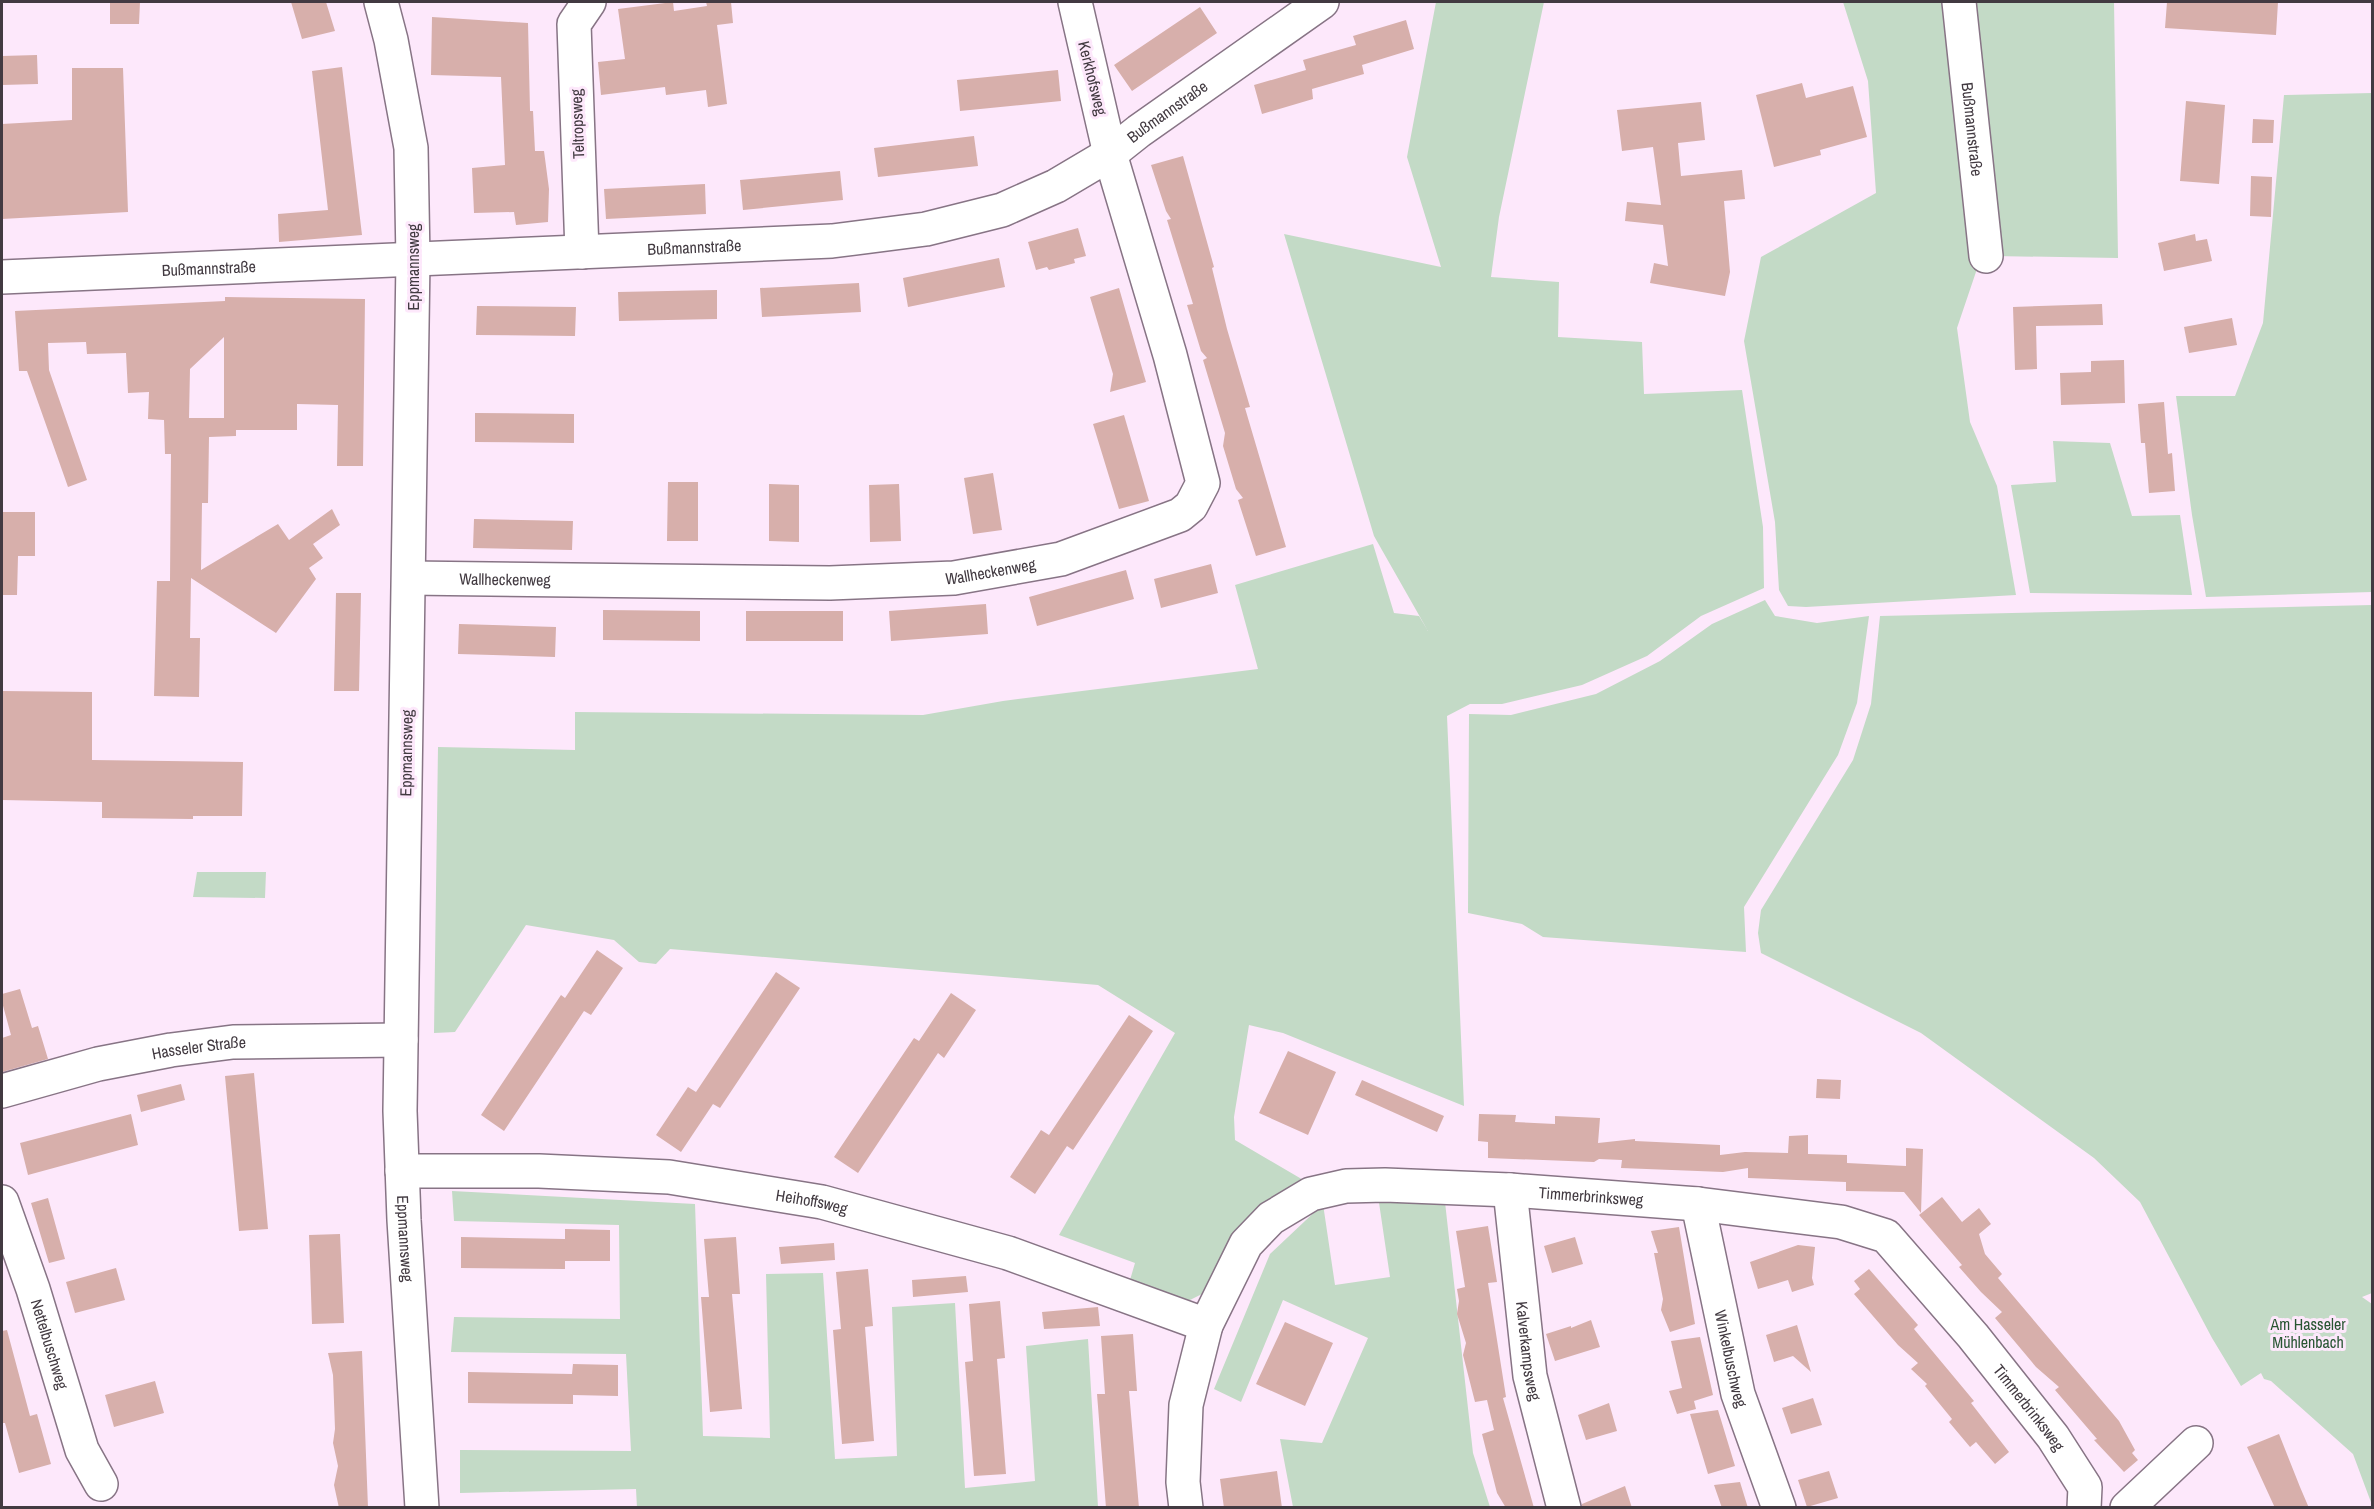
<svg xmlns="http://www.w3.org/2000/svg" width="2374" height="1509" font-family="'Archivo Narrow',sans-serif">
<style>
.green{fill:#c3dac6}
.building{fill:#d7afab;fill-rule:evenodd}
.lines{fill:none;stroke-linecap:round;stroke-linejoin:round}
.minor-casing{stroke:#877485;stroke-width:36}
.minor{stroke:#fff;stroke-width:33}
.labels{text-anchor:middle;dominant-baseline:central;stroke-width:6;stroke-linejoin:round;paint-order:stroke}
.street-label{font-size:16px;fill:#423a41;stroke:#fde8fb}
.park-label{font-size:16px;fill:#285532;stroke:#fde8fb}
</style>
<rect width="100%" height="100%" fill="#fde8fb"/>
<path class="green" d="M 1436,2 L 1544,2 L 1499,217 L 1491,277 L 1559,282 L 1558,337 L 1642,342 L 1644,394 L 1742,390 L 1763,527 L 1764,588 L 1701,616 L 1647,656 L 1582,685 L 1502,704 L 1470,704 L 1447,716 L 1464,1106 L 1283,1033 L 1249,1025 L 1234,1117 L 1235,1140 L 1305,1181 L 1206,1292 L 1186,1302 L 1130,1280 L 1135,1263 L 1059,1235 L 1175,1033 L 1098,985 L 670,949 L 656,964 L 639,962 L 614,940 L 526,925 L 455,1032 L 434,1033 L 438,747 L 575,750 L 575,712 L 923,715 L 1003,701 L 1258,669 L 1235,585 L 1373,544 L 1394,613 L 1419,616 L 1428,631 L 1374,536 L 1284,234 L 1441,267 L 1407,157 Z
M 1843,2 L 1947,2 L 1979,263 L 1957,328 L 1970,422 L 1997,486 L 2016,595 L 1806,607 L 1788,606 L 1779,590 L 1775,522 L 1744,341 L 1761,257 L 1876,193 L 1868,81 Z
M 1966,2 L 2114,2 L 2118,258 L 1994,256 Z
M 2372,93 L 2372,592 L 2206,597 L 2192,515 L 2176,396 L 2235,396 L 2263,323 L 2284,95 Z
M 2053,441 L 2110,443 L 2132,516 L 2180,515 L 2192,595 L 2030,593 L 2011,485 L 2056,482 Z
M 1765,600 L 1775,616 L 1817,623 L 1869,616 L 1857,703 L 1838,755 L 1744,907 L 1746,952 L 1543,937 L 1522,924 L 1468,913 L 1469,714 L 1511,715 L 1596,694 L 1660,661 L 1712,624 Z
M 2372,605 L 2372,1293 L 2362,1297 L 2372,1304 L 2372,1505 L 2353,1454 L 2271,1381 L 2264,1379 L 2261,1373 L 2241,1386 L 2212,1338 L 2140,1202 L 2094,1158 L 1921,1033 L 1761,953 L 1758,933 L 1761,910 L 1853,760 L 1871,704 L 1880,616 Z
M 197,872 L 266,872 L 265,898 L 193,897 Z
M 452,1191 L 695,1204 L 703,1436 L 770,1438 L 766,1274 L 823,1273 L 835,1459 L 897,1456 L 892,1307 L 955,1303 L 965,1488 L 1035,1481 L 1026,1346 L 1088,1339 L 1098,1507 L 637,1508 L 636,1489 L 460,1493 L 460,1450 L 631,1451 L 626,1354 L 451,1352 L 454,1317 L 620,1319 L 619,1225 L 454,1221 Z
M 1378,1196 L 1445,1202 L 1473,1453 L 1490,1507 L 1293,1507 L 1280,1439 L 1322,1443 L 1368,1338 L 1283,1300 L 1241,1402 L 1214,1389 L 1270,1254 L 1323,1204 L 1335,1285 L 1390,1277 Z"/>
<path class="building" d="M 110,2 L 140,2 L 139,24 L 110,24 Z
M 291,2 L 326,2 L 335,31 L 302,39 Z
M 673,2 L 674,11 L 707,6 L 706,2 L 731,2 L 733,23 L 717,25 L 727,104 L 708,107 L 706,90 L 666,95 L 665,87 L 601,95 L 598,62 L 625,59 L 618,9 Z
M 2167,2 L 2278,2 L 2276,35 L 2165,28 Z
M 1200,7 L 1217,33 L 1132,91 L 1114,65 Z
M 432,17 L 528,23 L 530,111 L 533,111 L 535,151 L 544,151 L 549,189 L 548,222 L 516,225 L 514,212 L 474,213 L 472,168 L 505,165 L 501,77 L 431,75 Z
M 1406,20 L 1414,49 L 1362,65 L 1364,74 L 1312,89 L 1313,99 L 1262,114 L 1254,85 L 1306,70 L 1303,60 L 1356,45 L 1353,36 Z
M 37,55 L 38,84 L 2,85 L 2,56 Z
M 342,67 L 362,235 L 279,242 L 278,214 L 328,210 L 312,71 Z
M 72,68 L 123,68 L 128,212 L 2,219 L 2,124 L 72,120 Z
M 1058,70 L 1061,101 L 960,111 L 957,80 Z
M 1802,83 L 1806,98 L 1853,86 L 1867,137 L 1820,150 L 1821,155 L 1774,167 L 1756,95 Z
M 2186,101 L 2225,105 L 2219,184 L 2180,181 Z
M 1701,102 L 1705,140 L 1678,143 L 1681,176 L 1742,170 L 1745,199 L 1724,201 L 1730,272 L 1725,296 L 1650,283 L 1654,263 L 1668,266 L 1663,225 L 1625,221 L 1627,202 L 1661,205 L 1653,147 L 1622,151 L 1617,110 Z
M 2253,119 L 2274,120 L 2273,143 L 2252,143 Z
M 974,136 L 978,166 L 878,177 L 874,148 Z
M 1183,156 L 1214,267 L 1212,268 L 1227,329 L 1250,407 L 1245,408 L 1286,547 L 1256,556 L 1238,500 L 1243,498 L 1236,489 L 1223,446 L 1225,433 L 1203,360 L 1207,358 L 1201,351 L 1187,305 L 1193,304 L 1167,220 L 1171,219 L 1166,211 L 1151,165 Z
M 840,171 L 843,200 L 743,210 L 740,180 Z
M 2251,176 L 2272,177 L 2271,217 L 2250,216 Z
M 705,184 L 706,214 L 606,219 L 604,189 Z
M 1078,228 L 1086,256 L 1074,259 L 1075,263 L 1049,270 L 1047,267 L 1036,270 L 1028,242 Z
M 2195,234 L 2196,241 L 2207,239 L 2212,261 L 2164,271 L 2158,243 Z
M 999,258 L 1005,287 L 908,307 L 903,278 Z
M 859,283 L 861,312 L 762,317 L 760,288 Z
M 1119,288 L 1146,382 L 1110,392 L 1113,374 L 1090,297 Z
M 717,290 L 717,319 L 619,321 L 618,292 Z
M 225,297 L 365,299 L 363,466 L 337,466 L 338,405 L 297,404 L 297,430 L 236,430 L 236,436 L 209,437 L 208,503 L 202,503 L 201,570 L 278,524 L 289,540 L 332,509 L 340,525 L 313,544 L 323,558 L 309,568 L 316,579 L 276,633 L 191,578 L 190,638 L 200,638 L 199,697 L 154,696 L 157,581 L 170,581 L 171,454 L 165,454 L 164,420 L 148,419 L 149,392 L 128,393 L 126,353 L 87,354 L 86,342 L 48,343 L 49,370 L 87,480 L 68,487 L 27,371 L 19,371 L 15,311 L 225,301 ZM 224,337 L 224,418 L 189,418 L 190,369 Z
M 2102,304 L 2103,325 L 2036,326 L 2037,369 L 2015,370 L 2013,307 Z
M 477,306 L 576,307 L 575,336 L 476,335 Z
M 2232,318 L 2237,345 L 2189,353 L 2184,327 Z
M 2124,360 L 2125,403 L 2061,405 L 2060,373 L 2091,372 L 2091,361 Z
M 2164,402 L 2168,454 L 2172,453 L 2175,491 L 2149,493 L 2145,443 L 2141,443 L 2138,404 Z
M 475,413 L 574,414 L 574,443 L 475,442 Z
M 1124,415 L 1149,501 L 1119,509 L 1093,424 Z
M 993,473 L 1002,530 L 973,534 L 964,478 Z
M 668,482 L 698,482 L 698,541 L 667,541 Z
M 769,484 L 799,485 L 799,542 L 769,541 Z
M 899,484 L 901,541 L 870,542 L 869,485 Z
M 2,512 L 35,512 L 35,556 L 18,556 L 17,595 L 2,595 Z
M 474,519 L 573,521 L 572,550 L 473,548 Z
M 1211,564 L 1218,593 L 1161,608 L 1154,579 Z
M 1126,570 L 1134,599 L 1037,626 L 1029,597 Z
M 336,593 L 361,593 L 359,691 L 334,691 Z
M 986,604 L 988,634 L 891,641 L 889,611 Z
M 603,610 L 700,611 L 700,641 L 603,640 Z
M 746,611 L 843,611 L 843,641 L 746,641 Z
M 459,624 L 556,627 L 555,657 L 458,654 Z
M 2,691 L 92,692 L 92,760 L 243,762 L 242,816 L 193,816 L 193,819 L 102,818 L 102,802 L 2,800 Z
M 597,950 L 623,968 L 591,1015 L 584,1011 L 504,1131 L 481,1115 L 561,995 L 565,998 Z
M 776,972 L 800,988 L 720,1108 L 713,1104 L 681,1152 L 656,1135 L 688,1087 L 696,1092 Z
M 20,989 L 32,1028 L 38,1026 L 48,1059 L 2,1072 L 2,1038 L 11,1035 L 2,1002 L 2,994 Z
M 951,993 L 976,1010 L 944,1058 L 938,1053 L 858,1173 L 834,1157 L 914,1038 L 919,1041 Z
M 1129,1015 L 1153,1031 L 1073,1150 L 1067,1146 L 1035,1194 L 1010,1177 L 1041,1130 L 1049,1135 Z
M 1288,1051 L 1336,1072 L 1308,1135 L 1259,1113 Z
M 254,1073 L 268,1229 L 239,1231 L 225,1076 Z
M 1817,1079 L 1841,1080 L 1840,1099 L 1816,1098 Z
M 1362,1080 L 1444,1116 L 1437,1132 L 1355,1095 Z
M 181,1084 L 185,1100 L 141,1112 L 137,1095 Z
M 131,1114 L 138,1145 L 28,1175 L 20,1143 Z
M 1479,1114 L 1516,1115 L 1515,1122 L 1555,1124 L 1555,1116 L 1600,1118 L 1598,1143 L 1635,1139 L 1635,1141 L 1720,1145 L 1720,1155 L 1745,1152 L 1788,1153 L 1789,1136 L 1808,1135 L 1808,1154 L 1847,1155 L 1847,1163 L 1906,1166 L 1906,1148 L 1923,1149 L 1921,1213 L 1904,1192 L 1846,1191 L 1846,1182 L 1748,1178 L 1748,1168 L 1723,1172 L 1621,1168 L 1622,1160 L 1599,1159 L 1594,1162 L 1488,1158 L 1488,1142 L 1478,1141 Z
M 1942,1197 L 1962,1222 L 1979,1208 L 1991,1224 L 1979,1234 L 1985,1254 L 2002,1274 L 1998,1278 L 2119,1421 L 2135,1450 L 2132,1453 L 2138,1460 L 2124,1472 L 2094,1440 L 2097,1439 L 2055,1390 L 2059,1387 L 2036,1367 L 1995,1318 L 2002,1312 L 1981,1292 L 1959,1267 L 1962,1265 L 1919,1215 Z
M 48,1198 L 65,1259 L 49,1263 L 31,1203 Z
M 1488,1226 L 1497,1282 L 1488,1283 L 1506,1397 L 1503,1398 L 1534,1508 L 1506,1508 L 1497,1493 L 1482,1434 L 1494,1430 L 1487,1400 L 1475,1402 L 1463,1355 L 1466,1343 L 1457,1314 L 1459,1301 L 1457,1289 L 1465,1287 L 1456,1231 Z
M 1679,1227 L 1695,1324 L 1670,1332 L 1661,1310 L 1663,1299 L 1654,1253 L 1658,1253 L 1651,1231 Z
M 565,1229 L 610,1230 L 610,1261 L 565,1261 L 565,1269 L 461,1268 L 461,1237 L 565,1239 Z
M 340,1234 L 344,1323 L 312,1324 L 309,1235 Z
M 736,1237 L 740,1294 L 732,1294 L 742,1409 L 710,1412 L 701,1297 L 709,1297 L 704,1239 Z
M 1575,1237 L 1583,1264 L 1552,1273 L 1544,1246 Z
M 834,1243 L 835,1260 L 781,1264 L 779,1247 Z
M 1798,1245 L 1815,1247 L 1812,1278 L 1814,1285 L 1792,1292 L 1788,1280 L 1758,1289 L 1750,1262 Z
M 116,1268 L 125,1300 L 75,1313 L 66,1282 Z
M 868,1269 L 873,1326 L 865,1327 L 874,1441 L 842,1444 L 833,1330 L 841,1329 L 836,1272 Z
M 1869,1269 L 1918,1325 L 1914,1329 L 1974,1401 L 1971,1403 L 2009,1452 L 1995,1464 L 1976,1442 L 1970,1447 L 1949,1422 L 1952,1419 L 1925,1386 L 1927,1384 L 1911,1369 L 1918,1363 L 1898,1345 L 1854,1294 L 1860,1289 L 1854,1281 Z
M 966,1276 L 968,1292 L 913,1297 L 912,1280 Z
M 1000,1301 L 1005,1358 L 997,1359 L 1006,1474 L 974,1476 L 965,1362 L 973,1361 L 969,1304 Z
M 1098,1307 L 1100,1326 L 1044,1329 L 1042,1312 Z
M 1591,1320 L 1600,1347 L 1555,1361 L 1546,1334 L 1571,1326 L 1571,1328 Z
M 1285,1322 L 1333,1343 L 1305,1406 L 1256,1384 Z
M 1797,1325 L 1811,1372 L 1793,1356 L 1774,1362 L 1766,1335 Z
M 7,1330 L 30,1416 L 37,1414 L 51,1464 L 19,1473 L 5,1423 L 2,1423 L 2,1331 Z
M 1133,1334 L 1137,1391 L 1129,1391 L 1139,1508 L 1106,1508 L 1097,1394 L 1105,1394 L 1101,1336 Z
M 1700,1337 L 1713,1395 L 1694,1401 L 1696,1409 L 1677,1414 L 1669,1391 L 1682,1388 L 1671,1341 Z
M 362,1351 L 368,1508 L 339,1508 L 334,1485 L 338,1466 L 333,1443 L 335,1429 L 333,1375 L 328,1353 Z
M 573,1364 L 618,1365 L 618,1396 L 573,1395 L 573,1404 L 468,1403 L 468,1372 L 572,1374 Z
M 155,1381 L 164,1413 L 114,1427 L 105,1395 Z
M 1813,1398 L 1822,1425 L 1791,1434 L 1782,1408 Z
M 1609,1403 L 1617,1431 L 1586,1440 L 1578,1415 Z
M 1718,1410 L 1735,1466 L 1708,1474 L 1690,1414 Z
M 2279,1434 L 2300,1487 L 2309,1508 L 2275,1508 L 2247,1447 Z
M 1277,1471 L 1282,1508 L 1224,1508 L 1220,1479 Z
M 1829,1471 L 1838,1498 L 1807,1507 L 1798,1480 Z
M 1740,1482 L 1748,1508 L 1722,1508 L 1714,1485 Z
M 1625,1486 L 1632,1508 L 1582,1508 L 1582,1504 Z"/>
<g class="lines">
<g class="minor-casing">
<g id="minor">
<path id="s1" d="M 381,2 L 391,40 L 411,148 L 413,260 L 400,1111 L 404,1220 L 422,1508"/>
<path id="s2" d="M 1959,2 L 1986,256"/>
<path d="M 582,252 L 574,24 L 589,2"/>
<path id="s3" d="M 2,277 L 832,241 L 926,229 L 1002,210 L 1056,186 L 1110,154 L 1139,131 L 1322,2"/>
<path id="s4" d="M 409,578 L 830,583 L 954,578 L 1061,559 L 1180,515 L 1191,506 L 1203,483 L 1170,355 L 1110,154 L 1075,2"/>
<path id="s5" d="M 2,1091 L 98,1064 L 171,1050 L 233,1042 L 401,1040"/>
<path id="s6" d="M 402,1171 L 539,1171 L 669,1177 L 822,1202 L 1008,1253 L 1206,1325"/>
<path id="s7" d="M 1510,1190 L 1530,1376 L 1564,1508"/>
<path id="s8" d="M 2,1202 L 33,1289 L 82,1450 L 101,1484"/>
<path id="s9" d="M 1698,1204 L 1738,1394 L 1779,1508"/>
<path id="s10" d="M 1186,1508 L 1183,1482 L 1186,1405 L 1206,1325 L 1246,1244 L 1271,1218 L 1311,1194 L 1346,1186 L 1385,1185 L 1510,1190 L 1698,1204 L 1841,1222 L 1886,1236 L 1973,1336 L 2053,1437 L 2085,1487 L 2084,1508"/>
<path d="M 2127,1508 L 2196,1443"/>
</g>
</g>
<use href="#minor" class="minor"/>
</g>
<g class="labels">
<g class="street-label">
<text transform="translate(1093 78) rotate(76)">Kerkhofsweg</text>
<text stroke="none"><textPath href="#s3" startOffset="1197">Bußmannstraße</textPath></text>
<text transform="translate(577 124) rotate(-92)">Teltropsweg</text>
<text stroke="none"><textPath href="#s2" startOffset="128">Bußmannstraße</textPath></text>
<text stroke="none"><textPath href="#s3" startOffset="693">Bußmannstraße</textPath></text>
<text transform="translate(413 267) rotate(-90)">Eppmannsweg</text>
<text stroke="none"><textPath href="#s3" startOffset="207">Bußmannstraße</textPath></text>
<text stroke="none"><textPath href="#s4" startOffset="582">Wallheckenweg</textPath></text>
<text stroke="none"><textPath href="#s4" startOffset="96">Wallheckenweg</textPath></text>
<text transform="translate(406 753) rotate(-89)">Eppmannsweg</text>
<text stroke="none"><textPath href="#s5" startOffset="202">Hasseler Straße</textPath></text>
<text stroke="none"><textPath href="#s10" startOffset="640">Timmerbrinksweg</textPath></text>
<text stroke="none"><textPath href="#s6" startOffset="412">Heihoffsweg</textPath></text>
<text stroke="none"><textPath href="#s1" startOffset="1240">Eppmannsweg</textPath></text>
<text stroke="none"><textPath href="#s8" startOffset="150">Nettelbuschweg</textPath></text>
<text stroke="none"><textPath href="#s7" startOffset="162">Kalverkampsweg</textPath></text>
<text stroke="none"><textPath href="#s9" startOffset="158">Winkelbuschweg</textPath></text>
<text stroke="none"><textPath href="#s10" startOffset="1162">Timmerbrinksweg</textPath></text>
</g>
<g class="park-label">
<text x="2308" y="1324">Am Hasseler<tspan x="2308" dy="18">Mühlenbach</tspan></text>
</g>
</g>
<rect width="2374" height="1509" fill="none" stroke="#423a41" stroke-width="6"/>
</svg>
